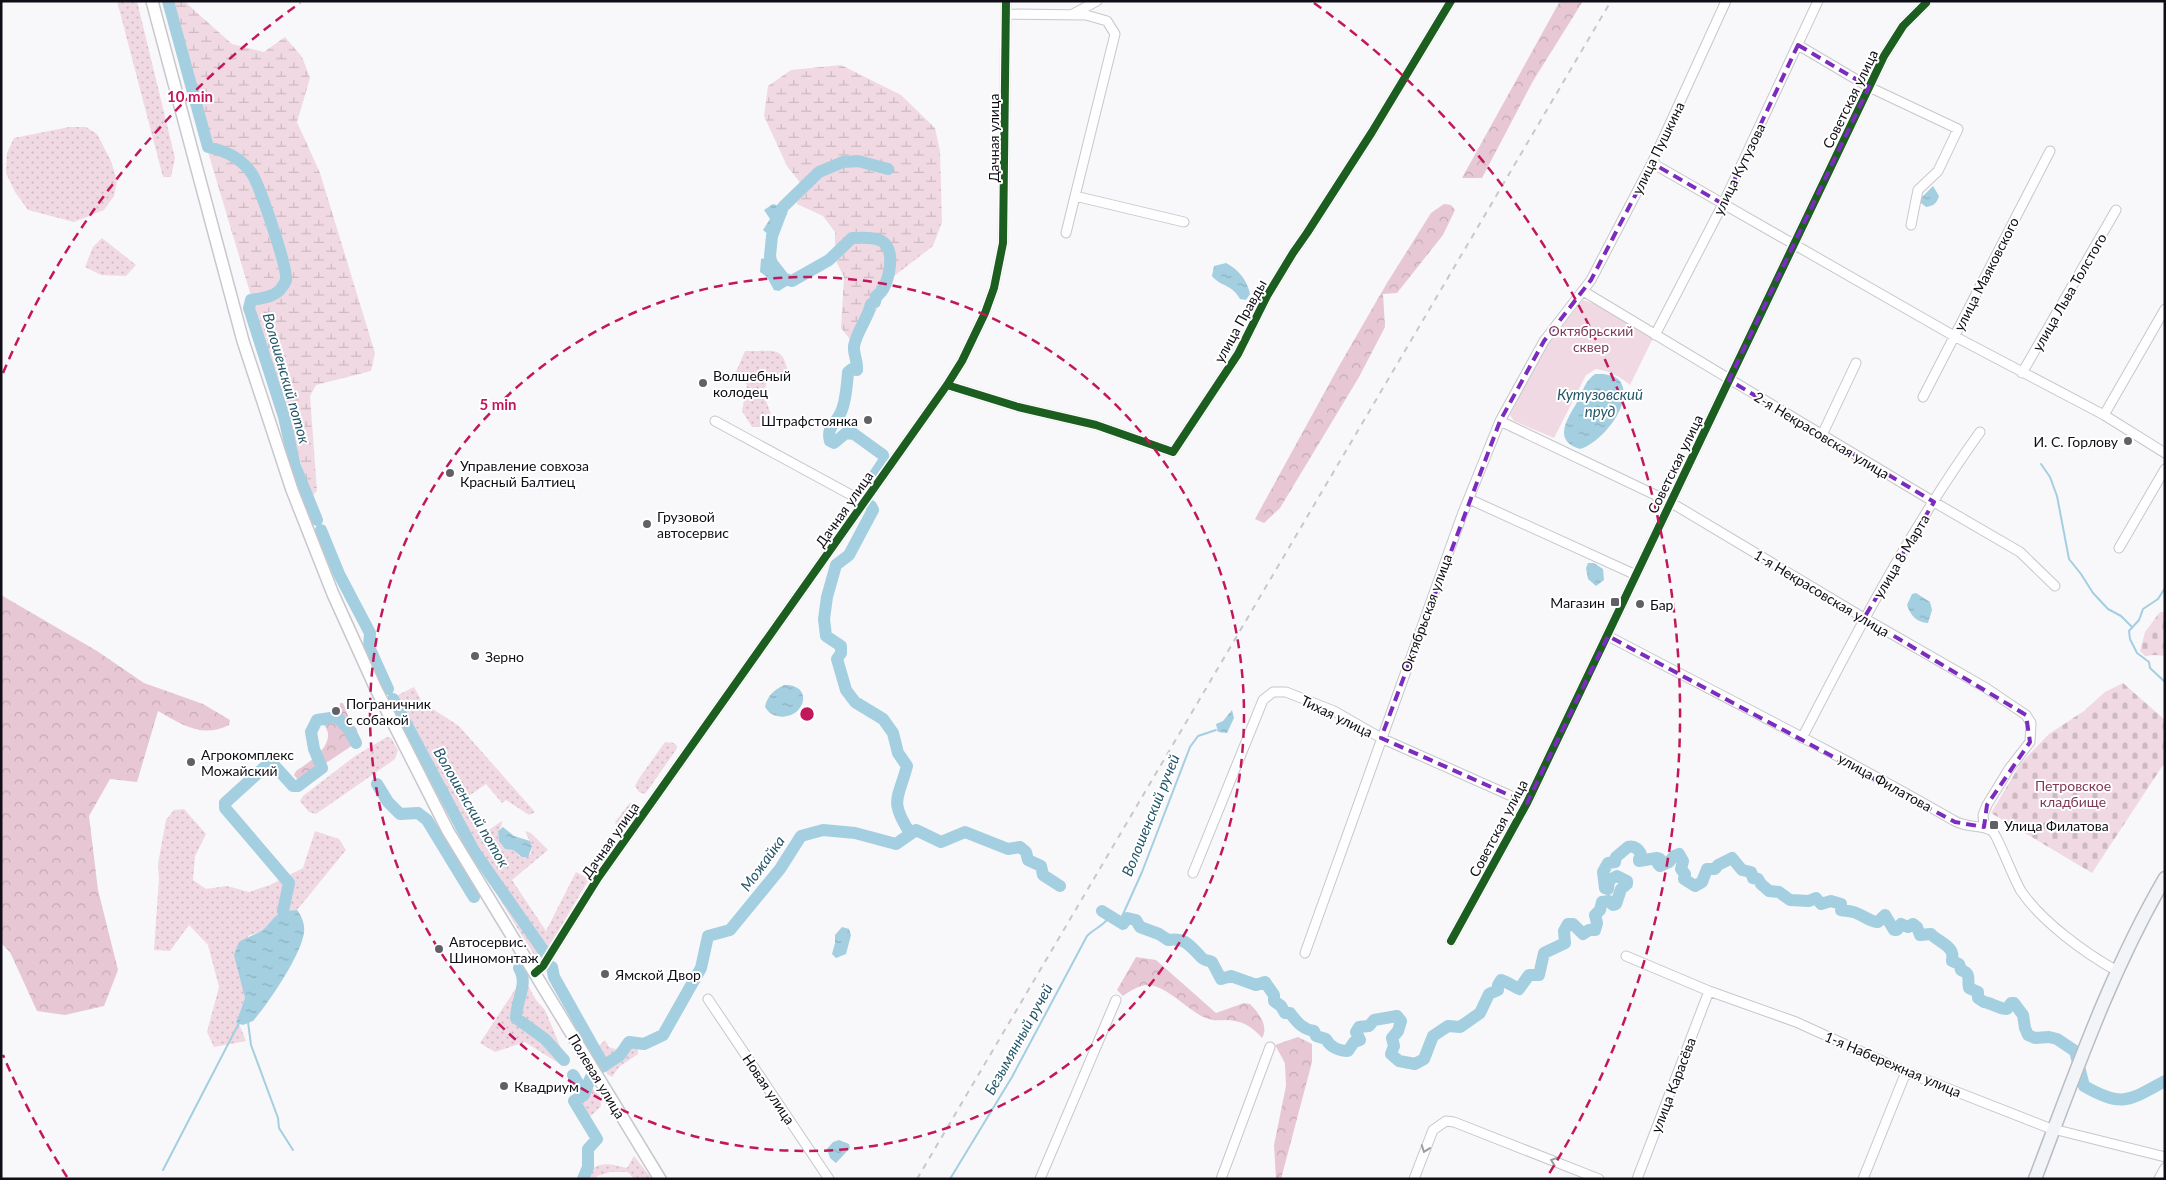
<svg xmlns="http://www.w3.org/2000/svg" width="2166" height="1180" font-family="Lato,sans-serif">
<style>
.grass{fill:url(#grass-dots)}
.forest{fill:url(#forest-crowns)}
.wetland{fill:url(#wetland-marsh)}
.cemetery{fill:url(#cemetery-stones)}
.park{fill:#f0d9e2}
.water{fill:url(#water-ripples)}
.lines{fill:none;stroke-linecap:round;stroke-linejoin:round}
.stream{stroke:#a3cfe1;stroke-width:2}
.river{stroke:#a3cfe1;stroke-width:12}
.street-casing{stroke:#c7c7cc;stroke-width:11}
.secondary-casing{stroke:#c7c7cc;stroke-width:14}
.primary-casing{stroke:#b9bdc4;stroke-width:15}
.street{stroke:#fefefe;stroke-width:9}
.secondary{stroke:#fefefe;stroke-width:11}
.primary{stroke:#f2f4f7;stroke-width:12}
.rail{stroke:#c8c7c9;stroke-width:2;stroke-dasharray:6 6;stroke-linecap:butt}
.cycleway-casing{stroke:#fff;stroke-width:11}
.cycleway{stroke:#1b5e20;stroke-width:8}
.oneway{stroke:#9e9ea1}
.marked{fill:none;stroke:#7b2cbf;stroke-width:4;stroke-dasharray:10 6;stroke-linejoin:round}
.ring{fill:none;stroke:#c2185b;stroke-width:2.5;stroke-dasharray:9 6}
.poi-dot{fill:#616066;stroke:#fff;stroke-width:2}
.labels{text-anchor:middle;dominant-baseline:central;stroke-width:4;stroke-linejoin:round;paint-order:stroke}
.street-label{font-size:14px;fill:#0f0e16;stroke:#fff}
.park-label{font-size:14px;fill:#7f3956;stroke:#fff}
.poi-label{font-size:14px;fill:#0f0e16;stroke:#fff;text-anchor:start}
.water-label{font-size:15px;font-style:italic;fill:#245769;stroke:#fff}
.centre{fill:#c2185b;stroke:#fff;stroke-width:2.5}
.ring-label{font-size:15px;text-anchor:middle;font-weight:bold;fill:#c2185b;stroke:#fff;stroke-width:4;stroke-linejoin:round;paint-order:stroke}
</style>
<defs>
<pattern id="grass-dots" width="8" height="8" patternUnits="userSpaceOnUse" patternTransform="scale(1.25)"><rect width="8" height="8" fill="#f0d9e2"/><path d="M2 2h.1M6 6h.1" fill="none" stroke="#cdb9c1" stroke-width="1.8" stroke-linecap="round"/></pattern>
<pattern id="forest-crowns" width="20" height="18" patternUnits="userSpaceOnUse" patternTransform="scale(1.25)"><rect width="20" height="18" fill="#e7c7d4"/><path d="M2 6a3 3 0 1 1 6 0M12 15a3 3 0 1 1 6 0" fill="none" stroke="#c5aab5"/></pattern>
<pattern id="wetland-marsh" width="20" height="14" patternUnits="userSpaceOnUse" patternTransform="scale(1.25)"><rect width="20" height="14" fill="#f0d9e2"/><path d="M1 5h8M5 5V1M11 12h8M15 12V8" fill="none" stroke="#cdb9c1"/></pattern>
<pattern id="cemetery-stones" width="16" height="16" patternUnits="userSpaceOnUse" patternTransform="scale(1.25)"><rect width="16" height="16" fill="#f0d9e2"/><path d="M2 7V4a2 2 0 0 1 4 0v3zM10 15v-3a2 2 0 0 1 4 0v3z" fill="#cdb9c1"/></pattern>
<pattern id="water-ripples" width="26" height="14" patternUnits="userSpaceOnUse" patternTransform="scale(1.25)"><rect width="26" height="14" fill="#a3cfe1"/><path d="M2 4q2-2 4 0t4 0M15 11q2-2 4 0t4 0" fill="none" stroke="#8bb1c0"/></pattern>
</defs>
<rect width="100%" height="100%" fill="#f8f7fa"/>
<path class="grass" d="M 117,1 L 137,1 L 175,158 L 171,177 L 163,177 Z
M 69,127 L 86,127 L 97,134 L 111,161 L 117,181 L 114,196 L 104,210 L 74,222 L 28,210 L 15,192 L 6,173 L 7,153 L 14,138 Z
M 102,238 L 136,265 L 126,276 L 101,275 L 85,267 L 93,247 Z
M 745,351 C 777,352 783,344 789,378 L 775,374 L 767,380 L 764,395 L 774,423 L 762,427 L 752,427 L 742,411 L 747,385 L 736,372 Z
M 414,687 L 422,702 L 459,726 L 535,812 L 529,815 L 506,800 L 502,803 L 486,784 L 460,802 L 481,835 L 502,821 L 501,827 L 498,831 L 499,841 L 505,849 L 513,850 L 520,856 L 531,854 L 532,846 L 525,831 L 531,833 L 548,850 L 512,880 L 546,931 L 576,872 L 589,879 L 544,955 L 535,956 C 484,876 438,795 396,710 L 392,698 Z
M 387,737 L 391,738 L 398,750 L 395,759 L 316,814 L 309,812 L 300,801 L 303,796 L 355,756 Z
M 665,742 L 674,743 L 677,746 L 676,750 L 645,794 L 639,792 L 635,786 L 638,780 Z
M 630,803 L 633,803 L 637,807 L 623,829 L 618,828 L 615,822 Z
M 184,809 L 206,834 L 195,856 L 193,880 L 206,889 L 227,886 L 249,892 L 270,885 L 303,868 L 315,831 L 339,839 L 346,850 L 297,910 C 271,911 280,916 263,930 C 259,933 252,934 248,936 L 242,982 L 245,998 L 236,1023 L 239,1024 L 246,1041 L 214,1047 L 207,1032 L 219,987 L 208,945 L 189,925 L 170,951 L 154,950 L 159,879 L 158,864 L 166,820 L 174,810 Z
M 527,984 L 536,1000 L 545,1010 L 565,1058 L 560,1064 L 525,1042 L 495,1052 L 480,1043 L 518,985 Z
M 605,1040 L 609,1047 L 615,1049 L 638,1047 L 638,1054 L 619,1067 L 612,1077 L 607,1074 L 598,1047 Z
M 591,1087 L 600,1096 L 601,1106 L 591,1116 L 585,1114 L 580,1103 L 587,1089 Z
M 634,1156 L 652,1179 L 634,1179 L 628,1172 L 610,1172 L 597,1176 L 596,1179 L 578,1179 C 597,1163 603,1161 627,1168 Z"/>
<path class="forest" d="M 1560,1 L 1583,1 L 1533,81 L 1482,178 L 1462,178 Z
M 1444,204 L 1451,205 L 1455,210 L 1443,235 L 1397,293 L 1383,294 L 1385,327 L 1359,377 L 1280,508 L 1264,523 L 1255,519 L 1339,366 L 1387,283 L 1431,213 Z
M 1,595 L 97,651 L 144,683 L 203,704 L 230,720 L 229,725 C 202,739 181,724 158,711 L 137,782 L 110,779 L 89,816 L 98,890 L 118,970 L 104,1006 L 65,1015 L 37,1011 L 10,952 L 1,943 Z
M 340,703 L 343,703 L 350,721 L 357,729 L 357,739 L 350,747 L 299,781 L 294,775 L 296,771 C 310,762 340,742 323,724 L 329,715 L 340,712 Z
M 1136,957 L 1156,960 L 1216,1013 L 1244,1003 L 1250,1004 C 1259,1013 1269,1026 1262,1038 C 1252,1026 1241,1020 1225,1020 C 1220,1020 1214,1021 1209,1019 C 1192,1015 1167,985 1148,985 C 1139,985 1130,991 1123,996 L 1117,990 Z
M 1298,1037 L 1312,1044 L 1312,1062 L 1281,1179 L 1276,1179 L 1274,1145 L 1286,1086 L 1285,1063 L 1275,1045 Z"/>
<path class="wetland" d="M 163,1 L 184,1 L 232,44 L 264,52 L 285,37 L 302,57 L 310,78 L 297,122 L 320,173 L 375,353 L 371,371 L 316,385 L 310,396 L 317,491 L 311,497 Z
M 841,65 L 901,95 L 935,128 L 940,151 L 942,222 L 933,246 L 894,276 L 857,348 L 841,328 L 844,277 L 835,259 L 835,232 L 823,216 L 797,204 L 802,185 L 787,166 L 764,116 L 768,86 L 791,70 Z"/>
<path class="cemetery" d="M 2160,612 L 2165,612 L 2165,656 L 2155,655 L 2145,656 L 2140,651 L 2145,632 Z
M 2123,683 L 2165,720 L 2165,762 L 2092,873 L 1991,813 L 2021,763 L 2049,734 L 2084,711 L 2105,692 Z"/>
<path class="park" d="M 1583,300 L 1595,304 L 1653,338 L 1630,385 C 1619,376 1610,371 1596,369 L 1586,375 L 1554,438 L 1514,421 L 1510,415 L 1542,352 Z"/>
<path class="water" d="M 1933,186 L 1939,196 C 1937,203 1934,206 1926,207 L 1921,203 L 1921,198 Z
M 773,204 L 783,207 L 787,214 L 779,226 L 778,235 L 776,237 L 770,236 L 763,230 L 770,219 L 764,210 Z
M 774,256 L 791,278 L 790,284 L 779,291 L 774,290 L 767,277 L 760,272 L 761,259 Z
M 1226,263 C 1239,270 1247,280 1250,294 L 1246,300 L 1240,299 C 1232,284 1221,287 1212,276 L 1214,266 Z
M 1595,374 C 1602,374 1615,374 1620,381 C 1635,403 1601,443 1580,449 C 1549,440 1571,414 1580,397 C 1584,387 1586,381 1595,374 Z
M 1588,563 L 1594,563 L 1603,569 L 1604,580 L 1596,586 L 1588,579 L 1586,568 Z
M 1916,593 L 1930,602 L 1932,610 L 1928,623 C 1916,622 1911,616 1907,605 L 1912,594 Z
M 784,685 C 816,684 804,722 777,716 C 772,715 768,712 765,707 C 767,696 774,690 784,685 Z
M 1232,710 L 1234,718 L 1227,733 L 1218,732 L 1216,724 L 1223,721 Z
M 503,827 L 514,836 L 530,841 L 532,847 L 528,857 L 522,857 L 513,850 L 505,849 L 499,841 L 498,831 Z
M 297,910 C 302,917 305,924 304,932 C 302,954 268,1004 253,1021 L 243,1025 L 236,1023 L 245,998 L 234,955 L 239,942 C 246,937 258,934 264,929 C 278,915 275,911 297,910 Z
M 842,927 L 849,929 L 851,935 L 846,954 L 836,958 L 832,954 L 835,943 L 835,935 Z
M 839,1140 L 849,1144 L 850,1148 L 836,1163 L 830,1158 L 827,1149 L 833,1142 Z"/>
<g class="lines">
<path class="stream" d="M 2041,464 L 2050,477 L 2057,496 L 2069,559 L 2081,574 L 2093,593 L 2108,609 L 2121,616 L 2132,627
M 2165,588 L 2158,599 L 2143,609 L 2139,620 L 2129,631 L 2130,639 L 2137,653 L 2149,662 L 2150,668 L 2165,682
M 1120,921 L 1142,872 L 1190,747 L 1198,736 L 1216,730
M 248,1022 L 251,1045 L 278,1118 L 279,1128 L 293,1150
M 163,1170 L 239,1023
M 950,1179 L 1012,1077 L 1087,936 C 1095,928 1105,925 1110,916"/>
<path class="river" d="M 168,1 L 208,147 C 226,151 242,158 252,174 C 260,186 288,269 286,280 C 285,283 284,285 282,287 C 276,297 262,298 251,300 L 249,308 L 284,417 L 295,466 L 317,520
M 865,495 L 864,491 L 884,461 L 883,455 L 854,434 L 846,433 L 834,443 L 830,441 C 826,427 836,424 841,412 C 846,401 847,385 848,372 L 852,369 L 857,370 C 858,361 853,354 854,346 C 857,331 868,318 871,304 L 875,302 L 876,296 C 888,290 895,257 886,245 C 880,236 862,238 852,238 L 829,260 L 792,281 L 774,276 L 770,256 L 772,236 L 783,207 L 819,172 L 843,162 L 858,161 L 888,169
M 871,506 L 873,510 L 849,555 L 836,565 L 827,597 L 824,619 L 826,636 L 841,646 L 841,653 L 837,659 L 846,690 L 855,702 L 883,719 L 893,733 L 898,753 L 907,766 C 898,800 889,800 910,833
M 321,530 L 339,574 L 370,633 L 369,647 L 388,689
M 393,699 L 474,851 L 545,953
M 377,784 L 388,802 L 400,814 L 418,813 L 427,820 L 474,897
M 283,911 L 289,883 L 225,808 L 225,803 L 269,763 L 272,763 L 293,786 L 298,786 L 322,768 L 314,749 L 311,732 L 317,720 L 337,717 L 350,731 L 356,743
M 1102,911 L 1123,924 L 1127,918 L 1136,920 L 1140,927 L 1159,934 L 1168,940 C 1185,937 1190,946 1201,957 C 1204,961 1208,960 1212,962 L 1221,979 L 1231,976 L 1256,985 L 1265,982 L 1274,995 L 1274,1001 L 1281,1006 L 1285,1013 L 1290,1013 C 1297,1022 1302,1029 1314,1031 L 1316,1036 L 1326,1039 C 1330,1047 1339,1051 1348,1051 L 1354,1042 L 1360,1040 L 1356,1032 L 1359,1027 L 1369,1026 L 1374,1020 L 1397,1016 L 1401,1021 L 1398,1031 L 1392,1038 L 1394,1046 L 1391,1054 L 1399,1061 L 1415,1064 L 1424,1059 L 1433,1036 L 1448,1026 L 1460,1027 L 1480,1013 L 1489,994 L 1498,990 L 1498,985 L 1501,980 C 1507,982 1513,986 1519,989 L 1529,975 L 1539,975 L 1544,953 L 1565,943 L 1564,931 L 1568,924 L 1573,924 L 1583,934 L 1589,930 L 1595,930 L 1597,923 L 1595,915 L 1600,910 L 1602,902 L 1609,901 L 1613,905 L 1616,904 L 1621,889 L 1627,884 L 1627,881 L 1617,876 L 1609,880 L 1608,889 L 1605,888 L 1603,872 L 1608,863 L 1615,862 L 1616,857 L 1628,847 C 1634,845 1641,850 1641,857 L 1639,859 L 1639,861 L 1657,858 L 1660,859 L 1658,864 L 1660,866 L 1669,862 L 1674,856 L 1679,854 L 1683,861 L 1681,869 L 1685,874 L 1684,879 L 1695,886 L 1702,882 L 1707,869 L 1715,869 L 1718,865 L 1732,858 L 1742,870 L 1751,872 L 1753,878 L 1758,879 L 1761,884 L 1769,891 L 1779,892 L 1790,900 L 1809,901 L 1816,898 L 1821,904 L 1831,901 L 1841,904 L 1841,910 C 1846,911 1852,911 1856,913 C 1863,915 1870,922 1878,922 L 1885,915 L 1894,930 L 1897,930 L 1901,924 L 1908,927 L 1913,924 L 1917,927 L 1920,935 L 1931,934 C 1936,940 1950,945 1952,953 C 1953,956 1952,959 1952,961 L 1959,964 L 1961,970 C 1972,974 1967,979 1969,988 L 1978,992 L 1978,998 L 1984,1002 C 1992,1003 1998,1009 2007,1009 L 2011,1003 L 2014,1003 L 2023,1015 L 2025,1028 L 2028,1035 L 2035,1038 L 2049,1037 L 2057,1039 L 2075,1051 L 2084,1086 C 2123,1108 2128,1101 2165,1081
M 552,967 L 554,977 L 604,1066
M 519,968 C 529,983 516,1001 516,1018 L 545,1039 L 564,1060
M 602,1067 L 620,1055 L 629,1042 L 644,1044 L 663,1035 L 701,968 L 708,936 L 730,930 L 780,869 L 801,836 L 823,830 L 855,833 L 896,844 L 916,830 L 941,842 L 965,832 L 1008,849 L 1020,847 L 1026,852 L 1028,860 L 1041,866 L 1043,875 L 1060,886
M 573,1075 L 584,1093
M 583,1179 L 588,1167 L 588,1149 L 597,1139 L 574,1101 L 584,1095 L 590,1079"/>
<g class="street-casing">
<path id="street" d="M 1006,14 L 1086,15 L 1107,21 L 1115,34 L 1075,196 L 1184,222
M 1073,14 L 1097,1
M 1798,45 L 1869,87 L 1958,129 L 1938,171 L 1918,190 L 1911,225
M 1652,163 L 1954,336 L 2104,415
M 1066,233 L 1075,196
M 1583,291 L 1934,502 L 2020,552 L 2055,586
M 2165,309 L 2104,415 L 2165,453
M 1655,335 L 1723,204 L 1818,1
M 2022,373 L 2116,210
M 947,385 L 1018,407 L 1096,425 L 1173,452 L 1238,354 L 1267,296 L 1293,253 L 1307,233 L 1372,132 L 1451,1
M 1923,397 L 2050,151
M 715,421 L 864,502
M 1500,421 L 1670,502 L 1864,618 L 1986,688 L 2026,715 L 2031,723 L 2030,742 L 2009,769 L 1987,805 L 1983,815 L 1984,827
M 1822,435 L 1856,363
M 1469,499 L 1636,575
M 2119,548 L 2165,469
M 1608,636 C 1724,697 1840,755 1953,820 C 1967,829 1981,824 1992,831 C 1997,834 2014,880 2021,891 C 2042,922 2085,953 2117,971
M 1802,738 C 1856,633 1911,528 1980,432
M 1193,873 L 1263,700 L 1273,692 L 1286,692 L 1334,711 L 1381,738 L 1527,803
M 1451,941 L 1527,803 L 1884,56 L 1903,26 L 1926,3
M 1305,953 L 1462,515 L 1500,421 L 1544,341 L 1591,280 L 1652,163 L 1726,1
M 1626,956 L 1709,991 L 1796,1022 L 1906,1072 L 2049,1128 L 2165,1157
M 535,973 L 543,966 L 598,878 L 947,385 L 962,361 L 985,313 L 994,288 L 1003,243 L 1006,1
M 708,999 L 829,1179
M 1040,1179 L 1116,1000
M 1221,1179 L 1270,1047
M 1414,1179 L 1433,1130 L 1446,1121 L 1454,1122 L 1599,1179
M 1637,1179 L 1709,991
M 1863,1179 L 1906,1072
M 2159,1179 L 2165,1168"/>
</g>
<g class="secondary-casing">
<path id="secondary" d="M 152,1 L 243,341 L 292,490 L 333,594 L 376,689 L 448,831 L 660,1179"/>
</g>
<g class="primary-casing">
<path id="primary" d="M 2035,1179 C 2074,1077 2110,972 2165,878"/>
</g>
<use href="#street" class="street"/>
<use href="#secondary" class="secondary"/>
<use href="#primary" class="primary"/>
<path class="rail" d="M 917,1179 L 1611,1"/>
<g class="cycleway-casing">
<path id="cycleway" d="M 947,385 L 1018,407 L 1096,425 L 1173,452 L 1238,354 L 1267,296 L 1293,253 L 1307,233 L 1372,132 L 1451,1
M 1451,941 L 1527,803 L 1884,56 L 1903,26 L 1926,3
M 535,973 L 543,966 L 598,878 L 947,385 L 962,361 L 985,313 L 994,288 L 1003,243 L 1006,1"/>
</g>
<use href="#cycleway" class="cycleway"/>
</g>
<defs><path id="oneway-chevron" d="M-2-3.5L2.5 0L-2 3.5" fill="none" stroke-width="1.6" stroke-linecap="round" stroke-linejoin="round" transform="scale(1.25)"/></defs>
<g class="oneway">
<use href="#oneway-chevron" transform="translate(1425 1149) rotate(110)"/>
<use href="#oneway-chevron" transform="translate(1554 1161) rotate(-159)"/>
</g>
<path class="marked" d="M 1798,45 L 1869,87 L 1729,380 L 1934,502 L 1864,618 L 2026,715 L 2030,742 L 1987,805 L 1984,827 L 1955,822 L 1608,636 L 1527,803 L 1381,738 L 1500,421 L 1544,341 L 1591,280 L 1652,163 L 1723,204 Z"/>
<g class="ring">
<circle cx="807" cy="714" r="437"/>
<path d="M67 1177A873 873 0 0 1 3 1055M3 373A873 873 0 0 1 300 3M1314 3A873 873 0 0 1 1547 1177"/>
</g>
<g class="poi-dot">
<circle cx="703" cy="383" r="5"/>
<circle cx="868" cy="420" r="5"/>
<circle cx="2128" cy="441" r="5"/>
<circle cx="450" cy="473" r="5"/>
<circle cx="647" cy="524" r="5"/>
<rect x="1610" y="597" width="10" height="10" rx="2.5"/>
<circle cx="1640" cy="604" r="5"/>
<circle cx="475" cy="656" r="5"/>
<circle cx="336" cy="711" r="5"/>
<circle cx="191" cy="762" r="5"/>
<rect x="1989" y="820" width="10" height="10" rx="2.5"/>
<circle cx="439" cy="949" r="5"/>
<circle cx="605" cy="974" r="5"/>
<circle cx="504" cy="1086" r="5"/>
</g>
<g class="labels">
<g class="street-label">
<text transform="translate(1850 99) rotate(-64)">Советская улица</text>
<text transform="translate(993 138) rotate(-90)">Дачная улица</text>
<text transform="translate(1658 148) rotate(-64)">улица Пушкина</text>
<text transform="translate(1739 169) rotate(-64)">улица Кутузова</text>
<text transform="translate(1986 274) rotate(-63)">улица Маяковского</text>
<text transform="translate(2069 292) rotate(-60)">улица Льва Толстого</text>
<text transform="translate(1240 321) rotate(-61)">улица Правды</text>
<text transform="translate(1822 435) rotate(31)">2-я Некрасовская улица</text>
<text transform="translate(1675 464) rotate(-64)">Советская улица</text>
<text transform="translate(844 509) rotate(-55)">Дачная улица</text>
<text transform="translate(1901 556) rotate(-59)">улица 8 Марта</text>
<text transform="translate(1822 593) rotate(31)">1-я Некрасовская улица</text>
<text transform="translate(1426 613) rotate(-70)">Октябрьская улица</text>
<text transform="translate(1337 716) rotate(26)">Тихая улица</text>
<text transform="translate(1885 782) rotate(29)">улица Филатова</text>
<text transform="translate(1498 828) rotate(-62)">Советская улица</text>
<text transform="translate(610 840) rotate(-55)">Дачная улица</text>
<text transform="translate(1893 1064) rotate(23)">1-я Набережная улица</text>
<text transform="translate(597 1076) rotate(59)">Полевая улица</text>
<text transform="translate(1673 1085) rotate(-69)">улица Карасёва</text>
<text transform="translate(769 1089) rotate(56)">Новая улица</text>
</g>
<g class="park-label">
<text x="1591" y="330">Октябрьский<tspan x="1591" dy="16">сквер</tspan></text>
<text x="2073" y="785">Петровское<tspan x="2073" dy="16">кладбище</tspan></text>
</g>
<g class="poi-label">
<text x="713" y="375">Волшебный<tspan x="713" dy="16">колодец</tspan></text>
<text x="858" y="420" text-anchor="end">Штрафстоянка</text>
<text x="2118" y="441" text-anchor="end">И. С. Горлову</text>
<text x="460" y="465">Управление совхоза<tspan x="460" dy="16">Красный Балтиец</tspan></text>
<text x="657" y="516">Грузовой<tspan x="657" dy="16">автосервис</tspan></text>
<text x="1605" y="602" text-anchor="end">Магазин</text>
<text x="1650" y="604">Бар</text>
<text x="485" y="656">Зерно</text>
<text x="346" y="703">Пограничник<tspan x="346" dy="16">с собакой</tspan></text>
<text x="201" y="754">Агрокомплекс<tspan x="201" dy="16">Можайский</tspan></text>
<text x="2004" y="825">Улица Филатова</text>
<text x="449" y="941">Автосервис.<tspan x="449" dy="16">Шиномонтаж</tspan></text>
<text x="615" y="974">Ямской Двор</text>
<text x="514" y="1086">Квадриум</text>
</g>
<g class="water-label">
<text transform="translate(287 378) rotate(74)">Волошенский поток</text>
<text x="1600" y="394">Кутузовский<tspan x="1600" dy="17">пруд</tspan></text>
<text transform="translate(472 807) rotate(60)">Волошенский поток</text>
<text transform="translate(1150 815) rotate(-68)">Волошенский ручей</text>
<text transform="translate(762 863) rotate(-54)">Можайка</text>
<text transform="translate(1018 1039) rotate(-61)">Безымянный ручей</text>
</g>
</g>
<circle cx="807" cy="714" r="8" class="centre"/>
<g class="ring-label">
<text x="190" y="102">10 min</text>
<text x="498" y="410">5 min</text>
</g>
<rect width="2166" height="1180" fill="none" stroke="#0f0e16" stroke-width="5"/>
</svg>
